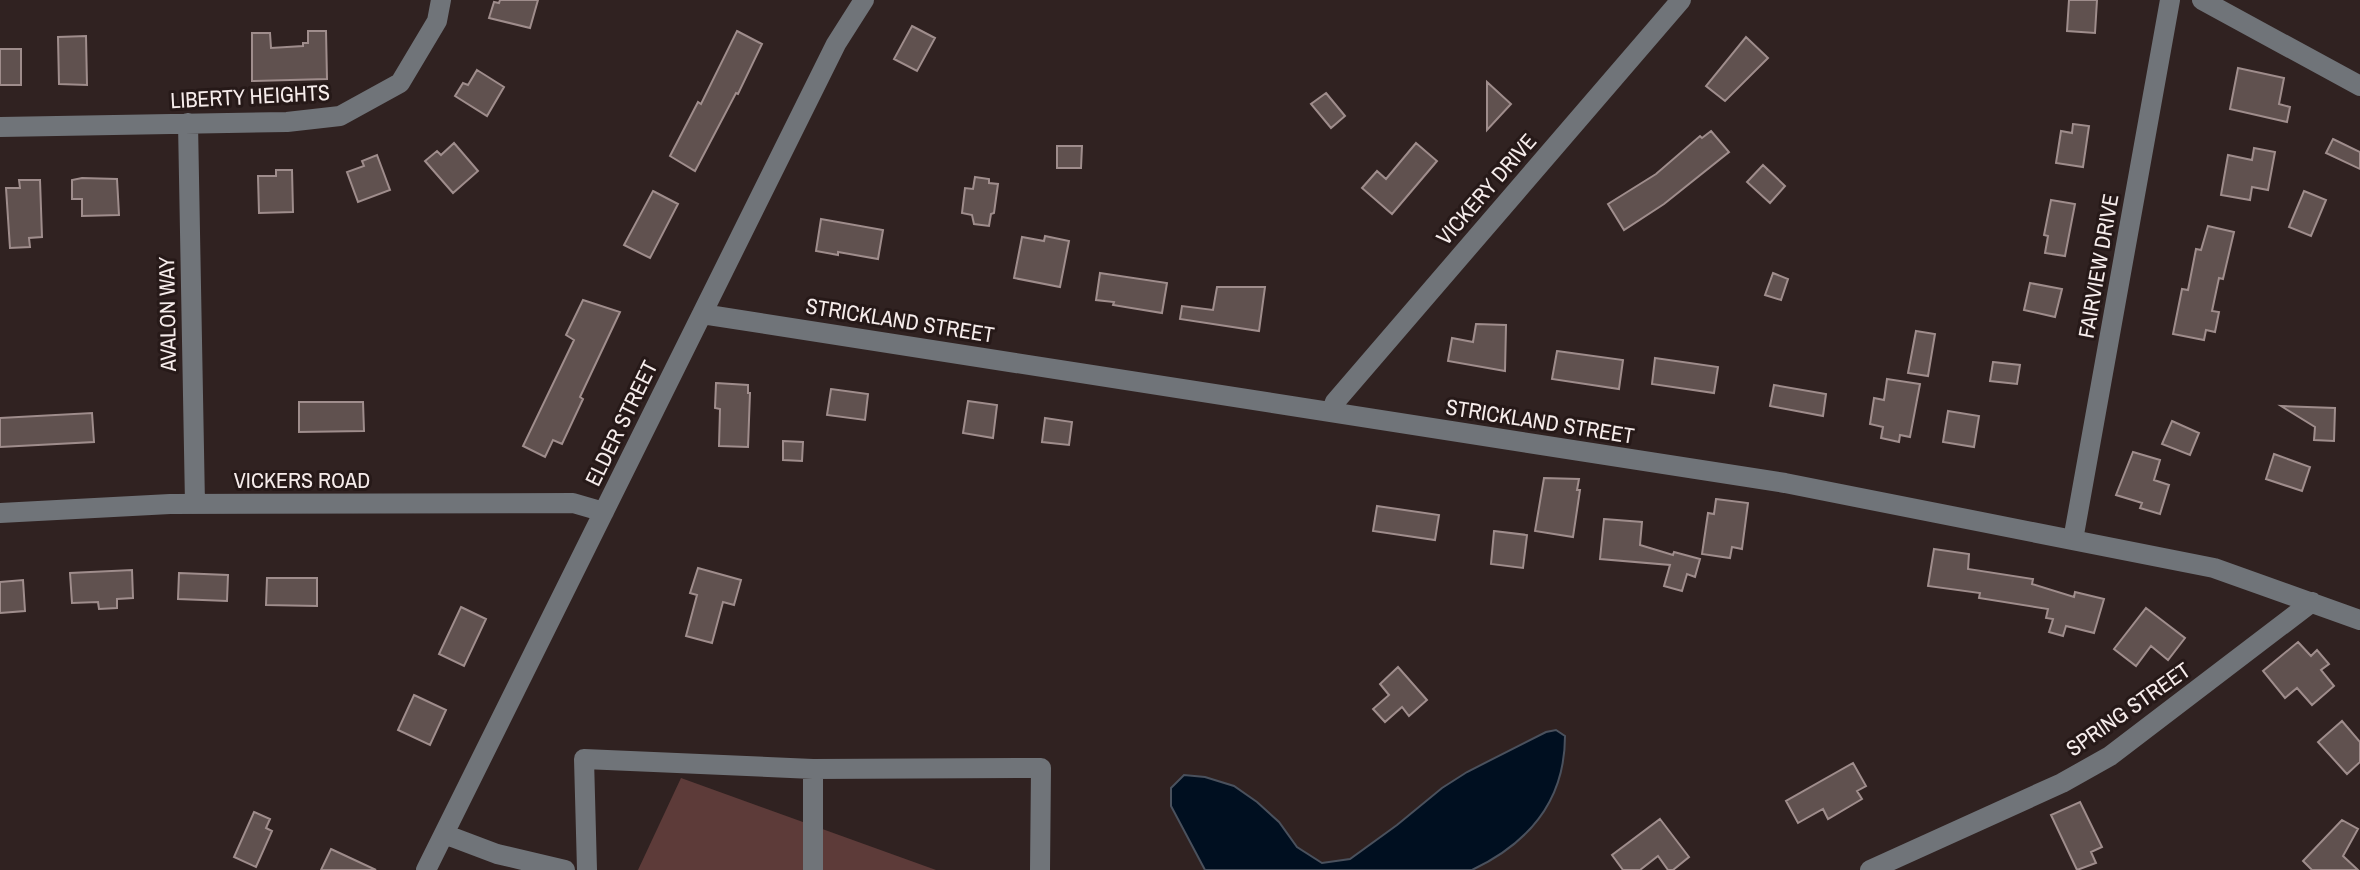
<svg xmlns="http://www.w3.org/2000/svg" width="2360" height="870" font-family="'Archivo Narrow',sans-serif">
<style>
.green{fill:#5d3b39}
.water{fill:#000f20;stroke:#4a515d;stroke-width:2}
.building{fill:#60514f;stroke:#9f8d8c;stroke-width:2}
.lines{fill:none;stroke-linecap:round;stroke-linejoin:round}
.minor{stroke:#707479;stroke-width:20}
.labels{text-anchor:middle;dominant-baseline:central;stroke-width:6;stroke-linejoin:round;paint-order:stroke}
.street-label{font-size:22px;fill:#f6eceb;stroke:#261918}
</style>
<rect width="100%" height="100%" fill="#302221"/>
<path class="green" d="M 681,778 L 936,870 L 638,870 Z"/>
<path class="water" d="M 1556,730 L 1565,736 C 1565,801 1529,843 1472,870 L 1205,870 L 1171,806 L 1171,788 L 1184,775 L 1205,777 L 1234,786 L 1257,802 L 1279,822 L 1297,847 L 1322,863 L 1350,859 L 1397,825 L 1442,788 L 1467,772 L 1546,732 Z"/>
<path class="building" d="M 500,0 L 538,0 L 530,28 L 489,18 L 494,2 L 499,3 Z
M 2069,0 L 2097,0 L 2095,33 L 2067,31 Z
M 912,26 L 935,38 L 917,71 L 894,59 Z
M 308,31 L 326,31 L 327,79 L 252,81 L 252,33 L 270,33 L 271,48 L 303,46 L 303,43 L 308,43 Z
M 737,31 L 762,44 L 738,94 L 736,93 L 695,171 L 670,156 L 698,102 L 701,104 Z
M 86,36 L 87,85 L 59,84 L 58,37 Z
M 1746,37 L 1768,58 L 1725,101 L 1706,86 Z
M 0,49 L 21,49 L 21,85 L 0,85 Z
M 2238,68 L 2284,78 L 2279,104 L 2290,107 L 2287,122 L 2230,109 Z
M 477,70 L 504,87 L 487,116 L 455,96 L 463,83 L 468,85 Z
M 1487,82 L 1511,104 L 1487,130 Z
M 1326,93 L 1345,116 L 1331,128 L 1311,104 Z
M 2073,124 L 2089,126 L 2083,167 L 2056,163 L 2061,131 L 2072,133 Z
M 1711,131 L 1729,152 L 1664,204 L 1624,230 L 1608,204 L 1656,174 L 1700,136 L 1702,138 Z
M 2333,139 L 2360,152 L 2360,169 L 2326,153 Z
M 454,143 L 478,171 L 453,193 L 425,161 L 437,151 L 441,155 Z
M 1416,143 L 1437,161 L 1392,214 L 1362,188 L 1377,171 L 1386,179 Z
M 1057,146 L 1082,146 L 1081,168 L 1057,168 Z
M 2254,148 L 2275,152 L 2268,190 L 2252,187 L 2250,200 L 2221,195 L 2228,155 L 2252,160 Z
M 377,155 L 390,190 L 358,202 L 347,172 L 364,166 L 362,161 Z
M 1763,165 L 1785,186 L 1770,203 L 1747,182 Z
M 276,170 L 292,170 L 293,212 L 259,213 L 258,176 L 276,176 Z
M 975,177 L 989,179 L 989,183 L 998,184 L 994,213 L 991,214 L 989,226 L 974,224 L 972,215 L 962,213 L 965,188 L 973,189 Z
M 82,178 L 117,179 L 119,215 L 82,216 L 82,199 L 72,199 L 72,180 Z
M 19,180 L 40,180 L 42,237 L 29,238 L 30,247 L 10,248 L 6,188 L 20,188 Z
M 653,191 L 678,204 L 650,258 L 624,245 Z
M 2304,191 L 2326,200 L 2311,236 L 2289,227 Z
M 2051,200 L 2075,204 L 2065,256 L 2045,253 L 2048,236 L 2044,235 Z
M 821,219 L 883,230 L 878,259 L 838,252 L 838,255 L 816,251 Z
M 2208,226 L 2234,232 L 2223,279 L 2219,278 L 2212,311 L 2219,312 L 2215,332 L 2206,330 L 2204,340 L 2173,334 L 2182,289 L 2188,290 L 2196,249 L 2201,250 Z
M 1045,236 L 1069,241 L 1060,287 L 1014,278 L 1022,237 L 1044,241 Z
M 1100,273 L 1167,283 L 1162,313 L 1113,305 L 1114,302 L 1096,300 Z
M 1773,273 L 1788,279 L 1781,300 L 1765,295 Z
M 2030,283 L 2062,289 L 2055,317 L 2024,310 Z
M 1217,287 L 1265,287 L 1259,331 L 1180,319 L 1182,306 L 1213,310 Z
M 583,300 L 620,312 L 580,397 L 583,399 L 562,444 L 553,440 L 545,457 L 523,446 L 574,340 L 566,335 Z
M 1476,324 L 1506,325 L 1505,371 L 1448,361 L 1452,338 L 1473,342 Z
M 1916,331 L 1935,334 L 1928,376 L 1908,373 Z
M 1557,351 L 1623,360 L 1619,389 L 1552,379 Z
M 1655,358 L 1718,367 L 1714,393 L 1652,384 Z
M 1993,362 L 2020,365 L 2017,384 L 1990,381 Z
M 1887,379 L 1920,384 L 1910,437 L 1900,435 L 1899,442 L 1881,438 L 1883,427 L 1870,424 L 1874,398 L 1884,400 Z
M 716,383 L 748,385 L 748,393 L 750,393 L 748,447 L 719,446 L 720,409 L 715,408 Z
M 1774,385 L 1826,394 L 1823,416 L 1770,406 Z
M 831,389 L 868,394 L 865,420 L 827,415 Z
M 968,401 L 997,405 L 993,438 L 963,433 Z
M 299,402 L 363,402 L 364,431 L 299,432 Z
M 2281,406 L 2335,408 L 2334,441 L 2314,440 L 2315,427 Z
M 1948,411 L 1979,416 L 1974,447 L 1943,442 Z
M 92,413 L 94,442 L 0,447 L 0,418 Z
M 1045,418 L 1072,422 L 1069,445 L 1042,442 Z
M 2172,421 L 2199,433 L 2190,455 L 2162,444 Z
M 783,441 L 803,442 L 802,461 L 783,460 Z
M 2133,452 L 2160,460 L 2154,480 L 2169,485 L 2160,514 L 2140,508 L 2142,503 L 2116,495 Z
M 2274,454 L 2310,467 L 2302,491 L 2266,479 Z
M 1544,478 L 1579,479 L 1577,490 L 1580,490 L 1573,537 L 1535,531 Z
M 1716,499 L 1748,503 L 1742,549 L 1732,547 L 1730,558 L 1702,554 L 1708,513 L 1714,514 Z
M 1377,506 L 1439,515 L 1435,540 L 1373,531 Z
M 1604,519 L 1642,522 L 1640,545 L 1673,555 L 1674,552 L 1700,559 L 1695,577 L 1687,574 L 1682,591 L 1664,586 L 1670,565 L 1600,559 Z
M 1494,531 L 1527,535 L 1523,568 L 1491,564 Z
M 1934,549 L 1969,554 L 1968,569 L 2033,579 L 2032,584 L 2074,597 L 2075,592 L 2104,599 L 2094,633 L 2066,626 L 2063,636 L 2049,632 L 2053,619 L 2046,618 L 2048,609 L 1979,598 L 1980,593 L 1928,586 Z
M 698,568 L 741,580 L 734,605 L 723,602 L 712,643 L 686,636 L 697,595 L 690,593 Z
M 132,570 L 133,598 L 117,599 L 117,608 L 99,609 L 98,602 L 72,603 L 70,573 Z
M 179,573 L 228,575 L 227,601 L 178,599 Z
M 267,578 L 317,578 L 317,606 L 266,605 Z
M 23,580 L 25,611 L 0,613 L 0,582 Z
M 461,607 L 486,619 L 464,666 L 439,654 Z
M 2146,608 L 2185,638 L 2168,660 L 2151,646 L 2136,666 L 2114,649 Z
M 2298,642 L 2311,656 L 2317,650 L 2329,664 L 2321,670 L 2334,686 L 2312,705 L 2297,688 L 2285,698 L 2263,671 Z
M 1398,667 L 1427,700 L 1409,716 L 1402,707 L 1385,722 L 1373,709 L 1389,695 L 1380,684 Z
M 414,695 L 446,710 L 430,745 L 398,730 Z
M 2342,721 L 2360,742 L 2360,762 L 2347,774 L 2318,742 Z
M 1853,763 L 1866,786 L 1857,791 L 1862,799 L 1828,819 L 1823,809 L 1798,823 L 1786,801 Z
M 2080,802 L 2102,847 L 2091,852 L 2096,863 L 2077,870 L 2051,815 Z
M 254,812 L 270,819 L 266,828 L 272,831 L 256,867 L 234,857 Z
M 1660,819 L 1689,857 L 1673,870 L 1668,870 L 1658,856 L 1640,870 L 1623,870 L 1612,855 Z
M 2342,820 L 2358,829 L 2343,856 L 2358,870 L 2312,870 L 2303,861 Z
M 331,849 L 376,870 L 321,870 Z"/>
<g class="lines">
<path class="minor" d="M 2202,0 L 2360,86
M 188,123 L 195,504
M 0,127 L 287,122 L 340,116 L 400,83 L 437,21 L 441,0
M 702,314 L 1785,483 L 2214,568 L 2360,620
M 1331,412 L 1335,402 L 1681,0
M 0,513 L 170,504 L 573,503 L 604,512
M 2073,540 L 2170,0
M 813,769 L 1041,768 L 1040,870
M 444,834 L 497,854 L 565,870
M 426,870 L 836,44 L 864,0
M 587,870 L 584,759 L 813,769 L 813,870
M 1870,870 L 2062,783 L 2110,756 L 2312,602"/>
</g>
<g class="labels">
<g class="street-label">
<text transform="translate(250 96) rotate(-3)">LIBERTY HEIGHTS</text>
<text transform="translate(1486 189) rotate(-49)">VICKERY DRIVE</text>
<text transform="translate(2098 266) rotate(-80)">FAIRVIEW DRIVE</text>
<text transform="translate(167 314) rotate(-91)">AVALON WAY</text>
<text transform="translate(900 320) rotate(9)">STRICKLAND STREET</text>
<text transform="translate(1540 421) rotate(9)">STRICKLAND STREET</text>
<text transform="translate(621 423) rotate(-64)">ELDER STREET</text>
<text x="302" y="480">VICKERS ROAD</text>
<text transform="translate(2128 709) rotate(-35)">SPRING STREET</text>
</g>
</g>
</svg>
